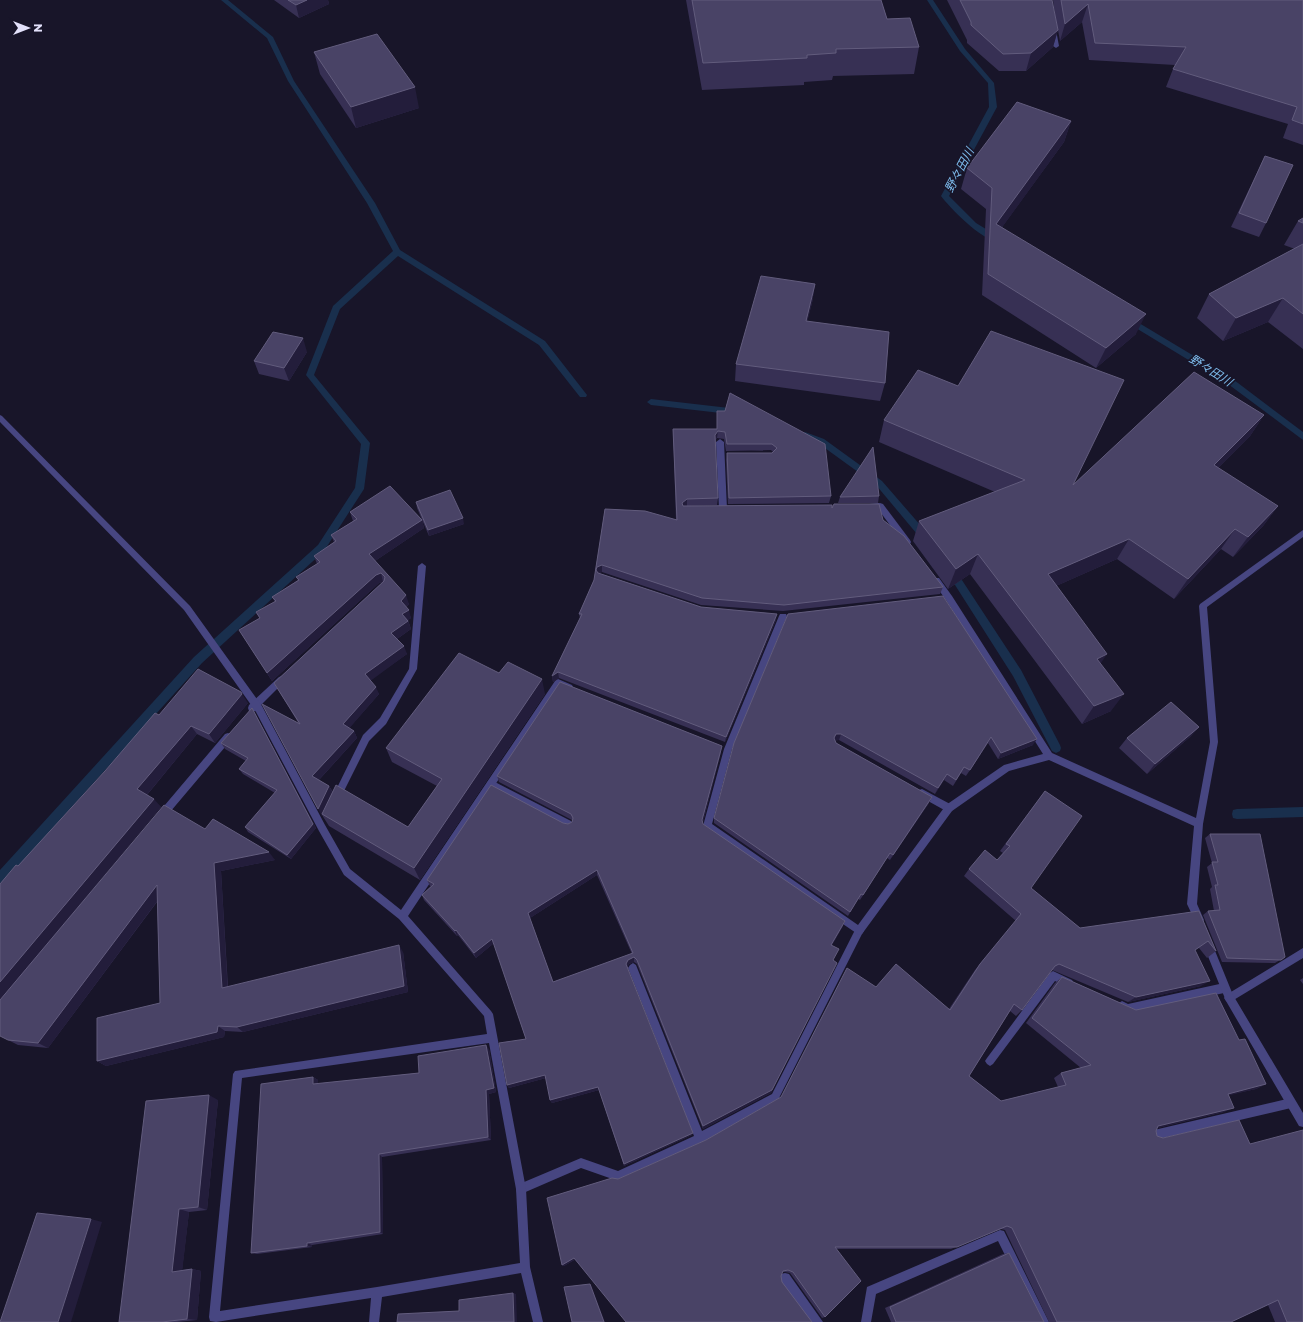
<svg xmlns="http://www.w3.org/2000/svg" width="1303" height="1322" font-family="Montserrat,'Noto Sans JP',sans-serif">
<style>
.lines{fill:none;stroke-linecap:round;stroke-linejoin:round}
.stream{fill:#192f4d;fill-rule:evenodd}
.lane{fill:#474681;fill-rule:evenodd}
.street{fill:#474681;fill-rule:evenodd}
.wall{fill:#373054;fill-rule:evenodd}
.shaded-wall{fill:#231d3b}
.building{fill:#494366;stroke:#625c7d;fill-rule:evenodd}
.labels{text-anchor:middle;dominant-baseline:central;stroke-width:3.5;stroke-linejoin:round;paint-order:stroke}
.far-water-label{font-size:12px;font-style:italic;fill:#7dbbec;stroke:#181529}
</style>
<rect width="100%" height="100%" fill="#181529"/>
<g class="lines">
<path class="stream" d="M 221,0 L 228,0 L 273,37 L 294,81 L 375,203 L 400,250 L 545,341 L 587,395 L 586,397 L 580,397 L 539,345 L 398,256 L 340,309 L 314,375 L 370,443 L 364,489 L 324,551 L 202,663 L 4,882 L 0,883 L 0,870 L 194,657 L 318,545 L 355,488 L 361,444 L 306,375 L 333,306 L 393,251 L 367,203 L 288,81 L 267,38 Z
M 927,0 L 933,0 L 965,49 L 994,83 L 997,107 L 949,196 L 976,223 L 999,237 L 999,241 C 985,244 949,207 941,196 L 989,107 L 988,83 L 960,51 Z
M 1129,317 L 1234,380 L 1303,432 L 1303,440 L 1228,384 L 1126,322 L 1125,320 L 1126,318 Z
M 651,399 L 738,409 L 742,412 L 738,415 L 651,405 L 647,402 Z
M 805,432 L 824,439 L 882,481 L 928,534 L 930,537 L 928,540 L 922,540 L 876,485 L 818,443 L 802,437 L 801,435 Z
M 951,567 L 954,568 L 1021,670 L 1060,745 L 1061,748 L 1060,751 L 1056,753 L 1052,751 L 1013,676 L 948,574 L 946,571 L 948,568 Z
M 1303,807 L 1303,817 L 1237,819 L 1233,818 L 1232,814 L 1233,810 L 1237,809 Z"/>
<path class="lane" d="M 282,676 L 285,677 L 286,679 L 285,681 L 255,711 L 252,712 L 249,711 L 248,708 L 249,705 L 279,677 Z
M 228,733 L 231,734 L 232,737 L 231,740 L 165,818 L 162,819 L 159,818 L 158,815 L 159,812 L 225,734 Z
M 491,780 L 571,821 L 572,824 L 571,827 L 568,828 L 565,827 L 488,787 L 487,784 L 488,781 Z
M 922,789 L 952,805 L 953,808 L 952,811 L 949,812 L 946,811 L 919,796 L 918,793 L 919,790 Z
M 859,927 L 862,928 L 864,931 L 862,934 L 778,1100 L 704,1142 L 618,1181 L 581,1168 L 521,1194 L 517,1193 L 516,1189 L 517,1185 L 581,1158 L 618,1171 L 694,1136 L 628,968 L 630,965 L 633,963 L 636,965 L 702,1131 L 772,1094 L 856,928 Z
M 1303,948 L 1303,958 L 1232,1001 L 1229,1003 L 1226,1001 L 1224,998 L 1226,995 Z
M 1053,971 L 1072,980 L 1074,983 L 1072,986 L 1069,988 L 1055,981 L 993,1064 L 990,1066 L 987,1064 L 985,1061 L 987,1058 L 1050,973 Z
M 1224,983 L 1227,985 L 1229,988 L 1227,991 L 1224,993 L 1128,1014 L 1119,1009 L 1117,1006 L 1119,1003 L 1122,1001 L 1128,1004 Z
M 1291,1098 L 1294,1100 L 1296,1103 L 1294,1106 L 1291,1108 L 1154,1140 L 1150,1139 L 1149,1135 L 1150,1131 L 1154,1130 Z
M 785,1273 L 789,1274 L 823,1322 L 811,1322 L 781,1282 L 780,1278 L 781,1274 Z"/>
<path class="street" d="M 1053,28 L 1056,30 L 1059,46 L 1056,48 L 1053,46 L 1050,30 Z
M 0,415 L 2,416 L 190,606 L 262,706 L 325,825 L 350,869 L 401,910 L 555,681 L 558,679 L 572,685 L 573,687 L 572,689 L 569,691 L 560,687 L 408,916 L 491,1011 L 493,1014 L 526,1189 L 530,1267 L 543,1322 L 533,1322 L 521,1273 L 382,1297 L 379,1322 L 369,1322 L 371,1298 L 216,1322 L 210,1321 L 209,1317 L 233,1074 L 235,1071 L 487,1034 L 484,1016 L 399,919 L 344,875 L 319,831 L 256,712 L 184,610 L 0,422 ZM 489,1043 L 516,1189 L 520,1263 L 377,1287 L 220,1311 L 242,1078 Z
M 720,439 L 724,442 L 727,509 L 723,512 L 719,509 L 716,442 Z
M 880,503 L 883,504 L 910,540 L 911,542 L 910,544 L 904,544 L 878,509 L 869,510 L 865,507 L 869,504 Z
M 1303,530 L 1303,537 L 1207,607 L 1218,742 L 1203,824 L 1197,904 L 1204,920 L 1202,923 L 1199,924 L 1196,923 L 1187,904 L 1194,826 L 1049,760 L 1009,771 L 952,811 L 862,934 L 859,935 L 704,829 L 703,826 L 724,749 L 779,616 L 780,614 L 786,614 L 787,616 L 732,749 L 712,824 L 858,925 L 946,805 L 1004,765 L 1043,754 L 946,600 L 933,582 L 932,580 L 933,578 L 939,578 L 952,596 L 1052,753 L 1196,818 L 1210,742 L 1199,606 L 1200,604 Z
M 422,563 L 426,566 L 417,669 L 386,724 L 369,741 L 339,801 L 336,802 L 333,801 L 332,798 L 363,735 L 380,718 L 409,669 L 418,566 Z
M 1208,939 L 1211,941 L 1233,995 L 1303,1113 L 1303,1127 L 1299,1126 L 1226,1001 L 1203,944 L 1205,941 Z
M 1000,1230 L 1004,1231 L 1049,1322 L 1038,1322 L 998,1241 L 876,1294 L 871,1322 L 861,1322 L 867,1287 Z"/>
</g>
<path class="wall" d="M 274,0 L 328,0 L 329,4 L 299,18 Z
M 686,0 L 881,0 L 887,19 L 919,47 L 914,74 L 833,76 L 832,80 L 804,82 L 804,85 L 702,90 Z
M 947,0 L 1052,0 L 1055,16 L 1053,0 L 1303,0 L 1303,145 L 1283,138 L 1288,124 L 1166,87 L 1173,69 L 1175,65 L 1089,60 L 1082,22 L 1060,41 L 1058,30 L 1053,47 L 1026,71 L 999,71 L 967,43 L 967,40 Z
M 314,52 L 419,108 L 356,128 L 320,74 Z
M 1071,121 L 1064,142 L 1002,227 L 1136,334 L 1096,368 L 982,295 L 986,209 L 961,189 L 967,168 Z
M 1265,156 L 1266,223 L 1259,237 L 1231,227 Z
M 1303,218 L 1303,349 L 1268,322 L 1223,341 L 1197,318 L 1209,294 L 1295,249 L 1284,245 L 1298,221 Z
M 815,284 L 812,303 L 807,321 L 885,383 L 880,401 L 735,381 L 736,364 Z
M 307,352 L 289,381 L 259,374 L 254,361 Z
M 730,393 L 831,496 L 829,503 L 728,504 L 726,460 L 727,453 L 772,453 L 773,452 L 771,450 L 726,451 L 724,439 L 717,438 L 715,441 L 718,498 L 717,505 L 686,506 L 832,508 L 883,520 L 943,587 L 940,594 L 783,611 L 701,605 L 602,572 L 598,573 L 701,607 L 776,620 L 725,742 L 559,678 L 553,682 L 552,676 L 580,618 L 579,614 L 594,580 L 605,509 L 676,520 L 673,429 L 717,429 L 717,411 L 725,411 Z
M 1264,415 L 1250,436 L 1218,468 L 1278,506 L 1263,526 L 1233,557 L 1221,549 L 1174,599 L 1117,559 L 1056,586 L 1101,664 L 1111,711 L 1082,724 L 970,574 L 948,589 L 913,541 L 919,521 L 995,492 L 879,442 L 884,420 L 1073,485 Z
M 879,496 L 878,503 L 838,503 L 840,497 Z
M 416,502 L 464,524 L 429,536 L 417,508 Z
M 350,512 L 422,520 L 424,528 L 375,561 L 409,604 L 406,607 L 411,618 L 408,620 L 411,629 L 397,639 L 407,654 L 370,680 L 379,694 L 349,728 L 354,731 L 357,738 L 319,780 L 329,786 L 333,792 L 408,827 L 437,786 L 392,762 L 386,748 L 499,673 L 545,694 L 420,880 L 329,826 L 322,815 L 322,816 L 299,724 L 274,683 L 383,582 L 379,583 L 272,681 L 239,630 L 260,619 L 256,612 L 275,602 L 272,597 L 298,580 L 296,577 L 317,564 L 314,556 L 334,542 L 331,535 L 353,521 Z
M 788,614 L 1033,745 L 998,759 L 988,743 L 966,776 L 961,773 L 953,786 L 944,780 L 935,794 L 839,740 L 835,740 L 836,743 L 929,803 L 890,860 L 887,858 L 860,900 L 858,899 L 848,916 L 714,823 L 714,818 Z
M 248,703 L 215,743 L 197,734 L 147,795 L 161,807 L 0,1000 L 18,866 L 159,715 Z
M 252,708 L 316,828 L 291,859 L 248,832 L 245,827 L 275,793 L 243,774 L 239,769 L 246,761 L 225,749 L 221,743 Z
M 1199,727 L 1190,737 L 1147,774 L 1119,748 L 1127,738 Z
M 721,752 L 703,822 L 703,824 L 843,926 L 832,945 L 833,961 L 771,1093 L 703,1129 L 637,964 L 634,962 L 629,964 L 627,967 L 692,1135 L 624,1166 L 599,1090 L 552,1103 L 550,1100 L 546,1078 L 509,1088 L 507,1085 L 526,1039 L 494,943 L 476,958 L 458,935 L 457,936 L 424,900 L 422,895 L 431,886 L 430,886 L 427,880 L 563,823 L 568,824 L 572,822 L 572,820 L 499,782 L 497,776 ZM 597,875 L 632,954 L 553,982 L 530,918 Z
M 1045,791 L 1031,888 L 1080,928 L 1199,911 L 1216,951 L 1207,958 L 1199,948 L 1195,950 L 1201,986 L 1128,1002 L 1052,970 L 1022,1010 L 1016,1016 L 1010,1011 L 969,1076 L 1001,1101 L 1058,1087 L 1054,1078 L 1061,1073 L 1081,1068 L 1026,1023 L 1055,983 L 1062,977 L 1136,1010 L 1239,1040 L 1266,1084 L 1256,1089 L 1228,1095 L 1224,1112 L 1157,1128 L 1156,1131 L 1157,1136 L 1303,1322 L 1275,1322 L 1268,1305 L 1231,1322 L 1049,1322 L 1005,1230 L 1001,1229 L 951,1249 L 836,1249 L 825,1317 L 822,1318 L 790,1273 L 785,1272 L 783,1272 L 576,1259 L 564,1266 L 562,1265 L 618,1179 L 706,1140 L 781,1097 L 876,987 L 949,1009 L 975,970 L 1016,921 L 964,876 L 969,869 L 997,860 L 1003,853 L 1000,851 Z
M 205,829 L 275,860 L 221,871 L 228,987 L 403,952 L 408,992 L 243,1032 L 225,1031 L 224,1037 L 106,1066 L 97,1061 L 160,1003 L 157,902 L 48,1048 L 18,1045 L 8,1040 Z
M 1210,834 L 1285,957 L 1275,963 L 1222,962 L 1203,915 L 1208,911 L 1214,911 L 1210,889 L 1212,887 L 1207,867 L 1212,863 L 1205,838 Z
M 1303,978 L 1303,984 L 1300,980 Z
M 489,1049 L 496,1092 L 489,1094 L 491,1140 L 382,1157 L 383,1234 L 312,1245 L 312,1247 L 257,1254 L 251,1253 L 313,1077 L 318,1080 L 318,1084 L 419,1073 Z
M 218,1100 L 207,1210 L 189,1212 L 182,1270 L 192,1269 L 201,1271 L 197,1320 L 177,1322 L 119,1322 Z
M 1009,1253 L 1044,1322 L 891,1322 L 885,1308 L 1003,1254 Z"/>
<path class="shaded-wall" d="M 307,0 L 328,0 L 329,4 L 299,18 L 296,5 Z
M 1088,4 L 1082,22 L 1060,41 L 1065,24 Z
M 1058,30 L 1053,47 L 1026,71 L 1031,53 Z
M 415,87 L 419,108 L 356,128 L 351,107 Z
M 1071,121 L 1064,142 L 990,244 L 996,224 Z
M 815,284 L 812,303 L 803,339 L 806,321 Z
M 1283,298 L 1268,322 L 1223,341 L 1236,318 Z
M 1146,314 L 1136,334 L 1096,368 L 1106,348 Z
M 303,338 L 307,352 L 289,381 L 284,368 Z
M 1264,415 L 1250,436 L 1200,486 L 1214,465 Z
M 718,431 L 717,438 L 714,442 L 715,435 Z
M 687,499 L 687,506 L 682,510 L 682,503 Z
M 1278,506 L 1263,526 L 1233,557 L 1248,537 Z
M 463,518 L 464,524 L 429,536 L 428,530 Z
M 422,520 L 424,528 L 372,563 L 369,554 Z
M 1235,529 L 1221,549 L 1174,599 L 1188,579 Z
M 1129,539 L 1117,559 L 1038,594 L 1048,574 Z
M 978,554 L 970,574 L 948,589 L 956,569 Z
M 602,565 L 602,572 L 598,573 L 596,570 L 597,567 Z
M 381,573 L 383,582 L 379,583 L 272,681 L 267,673 L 376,575 Z
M 406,595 L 409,604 L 403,609 L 401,601 Z
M 409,610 L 411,618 L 405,622 L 402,614 Z
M 777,614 L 776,620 L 725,742 L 726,737 Z
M 408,621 L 411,629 L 394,641 L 391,633 Z
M 404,646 L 407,654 L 369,682 L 365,674 Z
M 1107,654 L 1095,672 L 1097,659 Z
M 558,672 L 559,678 L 553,682 L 552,676 Z
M 542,679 L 545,694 L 420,880 L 414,868 Z
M 376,687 L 379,694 L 347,731 L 343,724 Z
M 242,694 L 248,703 L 215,743 L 209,734 Z
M 1124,694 L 1111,711 L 1082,724 L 1094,706 Z
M 252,708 L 316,828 L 291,859 L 287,855 L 313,824 Z
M 191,726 L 197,734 L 145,797 L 137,789 Z
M 1199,727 L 1190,737 L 1147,774 L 1155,764 Z
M 354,731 L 357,738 L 316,783 L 312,776 Z
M 836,734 L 841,734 L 839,740 L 835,741 L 834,738 Z
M 991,737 L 988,743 L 966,776 L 970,770 Z
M 1037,739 L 1033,745 L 998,759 L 1001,753 Z
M 722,746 L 721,752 L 702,826 L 702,820 Z
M 947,774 L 944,780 L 935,794 L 938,788 Z
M 329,786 L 333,793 L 322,816 L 318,809 Z
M 932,797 L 929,803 L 890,860 L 893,855 Z
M 154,799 L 161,807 L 0,1000 L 0,982 Z
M 269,852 L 275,860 L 221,871 L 228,994 L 222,988 L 214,863 Z
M 597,870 L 597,875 L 530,918 L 528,913 Z
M 157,885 L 164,892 L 48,1048 L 38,1043 Z
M 845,921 L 843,926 L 829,950 L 831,945 Z
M 456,930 L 458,935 L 457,936 L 455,931 Z
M 492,939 L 494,943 L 476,958 L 474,953 Z
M 399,945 L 403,952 L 408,992 L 243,1032 L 237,1027 Z
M 634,957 L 634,962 L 629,964 L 627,969 L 626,964 L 628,960 Z
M 837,963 L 771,1093 L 703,1129 L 703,1126 Z
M 1210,981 L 1201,986 L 1128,1002 L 1136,997 Z
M 218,1026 L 225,1031 L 224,1037 L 106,1066 L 97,1061 Z
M 486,1045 L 489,1049 L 496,1092 L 489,1094 L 491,1140 L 488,1137 L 486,1090 Z
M 545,1075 L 546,1078 L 509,1088 L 507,1085 Z
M 313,1077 L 318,1080 L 318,1088 L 313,1084 Z
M 1266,1084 L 1256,1089 L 1218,1098 L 1228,1094 Z
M 598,1087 L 599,1090 L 552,1103 L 550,1100 Z
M 209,1095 L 218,1100 L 207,1210 L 198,1207 Z
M 1234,1108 L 1224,1112 L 1150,1130 L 1158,1126 Z
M 693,1133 L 692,1135 L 624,1166 L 624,1164 Z
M 379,1154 L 382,1157 L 383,1234 L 380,1232 Z
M 179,1209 L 189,1212 L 182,1273 L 172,1272 Z
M 91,1219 L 102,1222 L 71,1322 L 58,1322 Z
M 307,1243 L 312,1245 L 312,1247 L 307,1246 Z
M 574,1258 L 576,1259 L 564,1266 L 562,1265 Z
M 192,1269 L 201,1271 L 197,1320 L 187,1319 Z
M 590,1284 L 591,1285 L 605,1322 L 604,1322 Z
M 513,1293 L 516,1294 L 517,1322 L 514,1322 Z"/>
<path class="building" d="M 288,0 L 307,0 L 296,5 Z
M 692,0 L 881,0 L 887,19 L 910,18 L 919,47 L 836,49 L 836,53 L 807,55 L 807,58 L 703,63 Z
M 960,0 L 1052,0 L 1058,30 L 1031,53 L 1003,54 L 971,25 L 971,22 Z
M 1061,0 L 1303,0 L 1303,124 L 1292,120 L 1297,107 L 1173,69 L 1186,47 L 1095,43 L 1088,4 L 1065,24 Z
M 377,34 L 415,87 L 351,107 L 314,52 Z
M 1017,102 L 1071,121 L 996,224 L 1146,314 L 1106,348 L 988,274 L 992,188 L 967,168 Z
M 1265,156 L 1293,165 L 1266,223 L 1239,213 Z
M 1303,218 L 1303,223 L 1298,221 Z
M 1303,244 L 1303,314 L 1283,298 L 1236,318 L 1209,294 Z
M 761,276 L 815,284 L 806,321 L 889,332 L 885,383 L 736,364 Z
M 991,331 L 1124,380 L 1073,485 L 1194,372 L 1264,415 L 1214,465 L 1278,506 L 1248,537 L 1235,529 L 1188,579 L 1129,539 L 1048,574 L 1107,654 L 1097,659 L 1124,694 L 1094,706 L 978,554 L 956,569 L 919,521 L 1025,480 L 884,420 L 918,370 L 958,386 Z
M 273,332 L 303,338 L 284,368 L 254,361 Z
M 730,393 L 825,444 L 831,496 L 729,498 L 727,453 L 772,453 L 777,448 L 772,444 L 727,444 L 725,432 L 718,431 L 715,435 L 718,498 L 687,499 L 682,503 L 683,506 L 832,505 L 832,508 L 834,504 L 879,504 L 883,520 L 904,536 L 943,587 L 784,605 L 702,598 L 602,565 L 597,567 L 596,570 L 598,573 L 701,607 L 777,614 L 726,737 L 558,672 L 552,676 L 582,614 L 579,614 L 594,580 L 605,509 L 645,511 L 677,520 L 673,429 L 717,429 L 717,411 L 725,411 Z
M 873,447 L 879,496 L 840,497 Z
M 390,486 L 422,520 L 369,554 L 406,595 L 401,601 L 409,610 L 402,614 L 408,621 L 391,633 L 404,646 L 365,674 L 376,687 L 343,724 L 354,731 L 312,776 L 329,786 L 318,809 L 262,704 L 300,724 L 274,683 L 384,581 L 385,577 L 381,573 L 376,575 L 267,673 L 239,630 L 260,618 L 256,612 L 276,601 L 272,597 L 299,580 L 296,577 L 320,562 L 314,556 L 336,541 L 331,535 L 357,519 L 350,512 Z
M 450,490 L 463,518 L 428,530 L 416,502 Z
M 943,596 L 1037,739 L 1001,753 L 991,737 L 970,770 L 964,767 L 956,780 L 947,774 L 938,788 L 841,734 L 836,734 L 834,738 L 836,743 L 932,797 L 893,855 L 890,853 L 863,895 L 861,894 L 850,912 L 714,818 L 734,743 L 788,614 Z
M 459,653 L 499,673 L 508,662 L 542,679 L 414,868 L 322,814 L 336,785 L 408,827 L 442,779 L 386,748 Z
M 198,669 L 241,692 L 242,694 L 209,734 L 191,726 L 137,789 L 154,799 L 0,982 L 0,884 L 16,865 L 18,866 L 105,771 L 155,713 L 159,715 Z
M 560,682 L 722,746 L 702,820 L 703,824 L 845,921 L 831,945 L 839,949 L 833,960 L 837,963 L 772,1090 L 703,1126 L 637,960 L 634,957 L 628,960 L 626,964 L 693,1133 L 624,1164 L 598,1087 L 550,1100 L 545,1075 L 507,1085 L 499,1043 L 526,1039 L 492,939 L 474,953 L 456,930 L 455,931 L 422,895 L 434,884 L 427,880 L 491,785 L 563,823 L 568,824 L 572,822 L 573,818 L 571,814 L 497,776 ZM 597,870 L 633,953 L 553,982 L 528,913 Z
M 1171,702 L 1199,727 L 1155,764 L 1127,738 Z
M 252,708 L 313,824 L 287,855 L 245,827 L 277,790 L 239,769 L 248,758 L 221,743 Z
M 1045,791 L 1082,816 L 1031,888 L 1080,928 L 1199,911 L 1216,951 L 1208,941 L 1195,950 L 1210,981 L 1136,997 L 1059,964 L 1055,966 L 1022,1010 L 1014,1004 L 969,1076 L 1001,1101 L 1066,1085 L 1061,1073 L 1091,1065 L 1032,1018 L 1062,977 L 1136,1010 L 1216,993 L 1239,1040 L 1245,1039 L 1266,1084 L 1228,1094 L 1234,1108 L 1158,1126 L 1156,1131 L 1157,1136 L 1163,1138 L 1239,1120 L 1250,1144 L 1303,1130 L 1303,1322 L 1287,1322 L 1278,1300 L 1231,1322 L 1057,1322 L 1012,1228 L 1007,1226 L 957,1247 L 835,1247 L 861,1281 L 825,1317 L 793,1272 L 788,1270 L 783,1271 L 781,1276 L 782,1282 L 812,1322 L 626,1322 L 574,1258 L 562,1265 L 547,1198 L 612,1178 L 618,1179 L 706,1140 L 781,1097 L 847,968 L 876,987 L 896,964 L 950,1010 L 980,964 L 1021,914 L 969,869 L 985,850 L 997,860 L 1010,846 L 1006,844 Z
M 164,805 L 205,829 L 213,819 L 269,852 L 214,863 L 222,988 L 399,945 L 404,986 L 237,1027 L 218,1026 L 217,1032 L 97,1061 L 97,1018 L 160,1003 L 157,885 L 38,1043 L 8,1040 L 0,1036 L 0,1000 Z
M 1210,834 L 1260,834 L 1285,957 L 1281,960 L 1227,958 L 1208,911 L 1220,910 L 1215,885 L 1218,885 L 1212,862 L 1218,862 Z
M 486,1045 L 494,1088 L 486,1090 L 488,1137 L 379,1154 L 380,1232 L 307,1243 L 307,1246 L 251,1253 L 261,1084 L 313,1077 L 313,1084 L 419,1073 L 418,1056 Z
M 209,1095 L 198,1207 L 179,1209 L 172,1272 L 192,1269 L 187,1319 L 162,1322 L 119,1322 L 146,1101 Z
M 37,1213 L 91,1219 L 58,1322 L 0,1322 Z
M 1009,1253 L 1044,1322 L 896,1322 L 890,1307 Z
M 590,1284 L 604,1322 L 572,1322 L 564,1287 Z
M 513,1293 L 514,1322 L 397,1322 L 398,1314 L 459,1311 L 459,1300 Z"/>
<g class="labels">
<g class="far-water-label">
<text transform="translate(959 170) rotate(-62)">野々田川</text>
<text transform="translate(1211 370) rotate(32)">野々田川</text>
</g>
</g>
<g transform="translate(28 28) rotate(90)" stroke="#181529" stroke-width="3" paint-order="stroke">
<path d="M0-3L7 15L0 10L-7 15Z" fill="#e3e1fb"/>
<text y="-6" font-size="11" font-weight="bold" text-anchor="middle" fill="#e3e1fb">N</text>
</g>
</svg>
